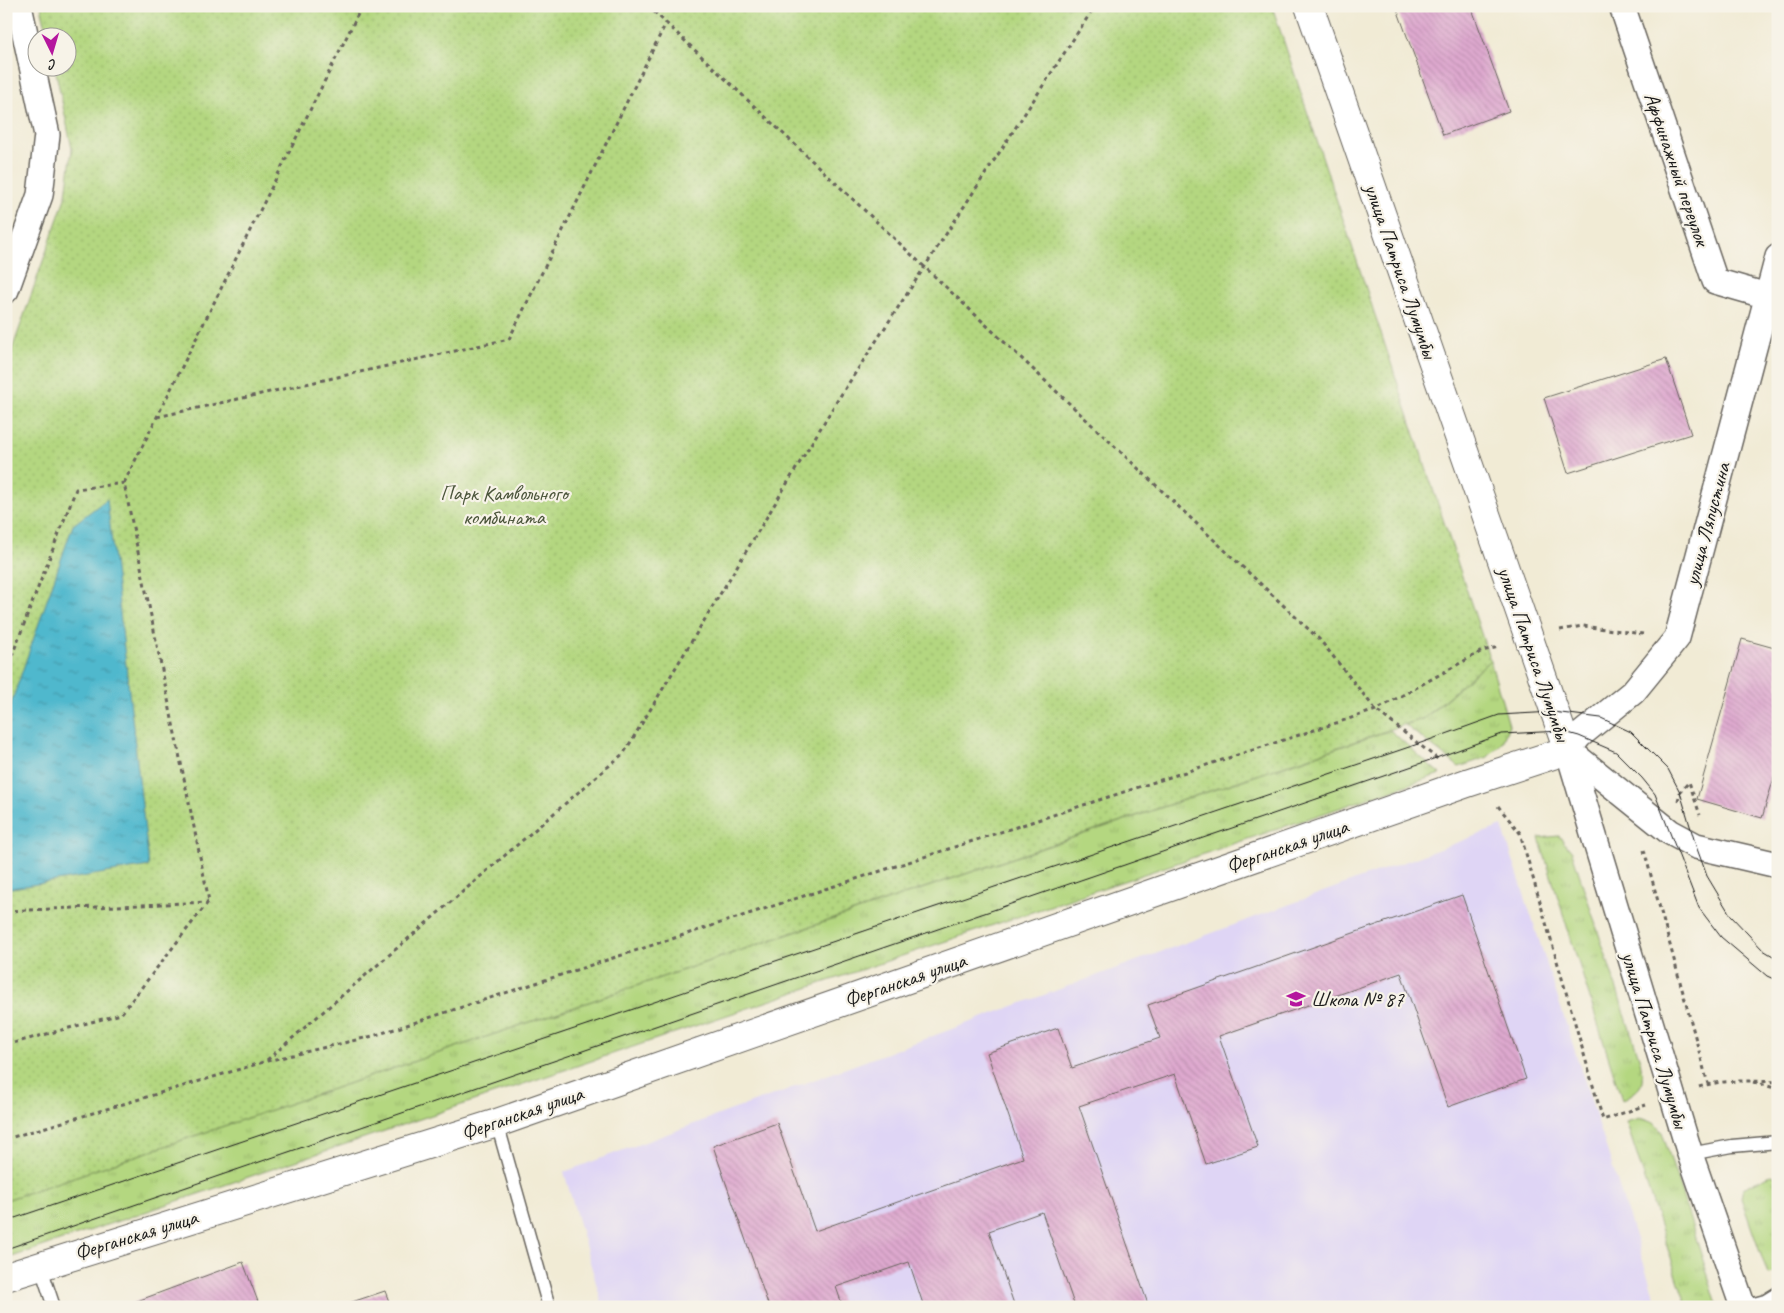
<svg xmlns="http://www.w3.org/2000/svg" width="1784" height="1313" font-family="Caveat,sans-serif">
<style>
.built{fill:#dfd5f5}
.grass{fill:url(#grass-tufts);stroke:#687a4e}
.park{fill:url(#park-dots);stroke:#687a4e}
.water{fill:url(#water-ripples);stroke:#366a74}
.building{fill:url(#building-back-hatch)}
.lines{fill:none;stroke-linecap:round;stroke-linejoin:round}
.lane-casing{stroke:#67645d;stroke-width:15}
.street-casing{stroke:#67645d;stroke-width:28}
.secondary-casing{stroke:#67645d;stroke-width:30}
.path{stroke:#67645d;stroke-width:3;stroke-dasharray:4 4;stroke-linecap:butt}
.lane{stroke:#fff;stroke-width:12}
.street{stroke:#fff;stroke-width:25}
.secondary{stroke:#fff;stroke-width:28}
.tram{stroke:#1c1c1c;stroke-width:1}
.labels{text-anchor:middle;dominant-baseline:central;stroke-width:4.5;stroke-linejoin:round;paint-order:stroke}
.street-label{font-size:21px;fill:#1c1c1c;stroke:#f7f3e8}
.park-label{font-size:21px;fill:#4a543a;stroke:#f7f3e8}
.poi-label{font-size:21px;fill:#1c1c1c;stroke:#f7f3e8;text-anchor:start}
</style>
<defs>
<pattern id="grass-tufts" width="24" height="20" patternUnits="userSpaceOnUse" patternTransform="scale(1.25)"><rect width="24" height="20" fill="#b4d780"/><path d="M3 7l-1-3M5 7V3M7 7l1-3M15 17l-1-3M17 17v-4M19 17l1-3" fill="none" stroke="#9ab86e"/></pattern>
<pattern id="park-dots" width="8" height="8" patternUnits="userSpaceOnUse" patternTransform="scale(1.25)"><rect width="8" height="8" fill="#b4d780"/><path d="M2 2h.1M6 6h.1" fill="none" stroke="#9ab86e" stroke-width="1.8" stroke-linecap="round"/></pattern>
<pattern id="water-ripples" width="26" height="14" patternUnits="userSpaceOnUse" patternTransform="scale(1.25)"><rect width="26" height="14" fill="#50b8cd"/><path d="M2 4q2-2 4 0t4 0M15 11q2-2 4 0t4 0" fill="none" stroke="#4295a6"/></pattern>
<pattern id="building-back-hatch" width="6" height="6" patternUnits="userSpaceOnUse" patternTransform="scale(1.25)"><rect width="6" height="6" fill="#dea9cf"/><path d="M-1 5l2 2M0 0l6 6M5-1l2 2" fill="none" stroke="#be91b1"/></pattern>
</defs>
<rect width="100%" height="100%" fill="#f7f3e8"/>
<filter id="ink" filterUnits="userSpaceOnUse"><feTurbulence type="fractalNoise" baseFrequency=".02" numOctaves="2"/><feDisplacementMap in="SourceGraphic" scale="10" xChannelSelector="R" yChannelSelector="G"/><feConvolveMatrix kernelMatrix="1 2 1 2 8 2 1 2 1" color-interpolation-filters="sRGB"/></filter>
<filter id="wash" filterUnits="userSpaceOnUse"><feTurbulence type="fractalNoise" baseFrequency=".0096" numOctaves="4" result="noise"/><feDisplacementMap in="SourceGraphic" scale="20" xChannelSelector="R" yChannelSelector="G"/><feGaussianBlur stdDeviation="1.12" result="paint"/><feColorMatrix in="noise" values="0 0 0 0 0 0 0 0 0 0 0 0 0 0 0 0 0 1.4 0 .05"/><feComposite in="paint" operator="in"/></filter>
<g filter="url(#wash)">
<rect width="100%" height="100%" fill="#f1ebd5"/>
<path class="built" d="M 1502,826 L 1658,1307 L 603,1307 L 564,1172 Z"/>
<path class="grass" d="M 1490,660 L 1509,725 L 1502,743 L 1488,757 L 1459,767 L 1405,725 L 1425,718 Z
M 1390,730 L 1440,774 L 6,1259 L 6,1200 Z
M 1559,836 L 1572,852 L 1640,1060 C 1644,1085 1645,1087 1622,1100 L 1539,838 Z
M 1640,1118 L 1654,1123 L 1662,1132 L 1718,1307 L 1687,1307 L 1626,1122 Z
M 1771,1175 L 1778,1177 L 1778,1273 L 1768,1275 L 1741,1198 L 1743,1188 Z"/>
<path class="park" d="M 41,6 L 1272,6 L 1490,660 L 1424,718 L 6,1200 L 6,367 L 66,195 L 72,149 L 55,68 L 68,68 L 68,38 L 48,37 Z"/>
<path class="water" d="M 107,499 L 149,866 L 6,889 L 6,718 L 73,525 Z"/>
<g id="blocks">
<path class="building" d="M 1396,6 L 1471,6 L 1509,111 L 1443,135 Z
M 1666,359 L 1691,434 L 1568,473 L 1544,398 Z
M 1742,639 L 1778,649 L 1778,764 L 1762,818 L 1697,799 Z
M 1462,895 L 1526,1079 L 1448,1107 L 1401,973 L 1219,1036 L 1258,1147 L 1206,1164 L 1175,1074 L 1079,1106 L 1149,1307 L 1075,1307 L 1042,1212 L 989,1231 L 1015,1307 L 924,1307 L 909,1262 L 836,1287 L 843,1307 L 769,1307 L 713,1146 L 777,1123 L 815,1231 L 1023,1158 L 987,1053 L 1058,1028 L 1072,1068 L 1160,1038 L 1148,1005 Z
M 243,1262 L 260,1307 L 121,1307 Z
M 385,1291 L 391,1307 L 340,1307 L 340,1306 Z"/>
</g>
</g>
<g filter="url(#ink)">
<use href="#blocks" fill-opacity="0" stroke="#67645d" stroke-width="1"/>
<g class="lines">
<g class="lane-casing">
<path id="lane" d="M 497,1123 L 549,1307
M 1690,1154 L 1732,1146 L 1778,1142
M 40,1265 L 54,1307
M 1743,1307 L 1765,1301 L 1778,1293"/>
</g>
<g class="street-casing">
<path id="street" d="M 1622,6 L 1715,281 L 1767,296
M 6,290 L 40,195 L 47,135 L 19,6
M 1568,750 L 1690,1154 L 1743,1307
M 1568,750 L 1579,736 L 1633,692 L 1677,638 L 1778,257
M 1568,750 L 1670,832 L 1696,846 L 1778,865"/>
</g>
<g class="secondary-casing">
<path id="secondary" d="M 6,1277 L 497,1123 L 1467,783 L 1568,750 L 1309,6"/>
</g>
<path class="path" d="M 648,6 L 1320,640 L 1376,710 L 1440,761
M 157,417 L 509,339 L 666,23
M 124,483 L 362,6
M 1560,630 L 1583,626 L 1643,634
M 6,671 L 76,489 L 124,483 L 209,901 L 121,1014 L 6,1045
M 1678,801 L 1680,792 L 1689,782 L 1700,815
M 1498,806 L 1520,833 L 1603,1120 L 1646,1105
M 1644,850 L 1708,1084
M 6,911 L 208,902
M 267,1060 L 624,753 L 837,401 L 1095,6
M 1753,1082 L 1778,1089
M 1699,1087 C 1723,1079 1752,1081 1778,1082
M 6,1139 L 267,1061 L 373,1036 L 1376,710 L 1482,651 L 1499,647"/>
<use href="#lane" class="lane"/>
<use href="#street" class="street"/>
<use href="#secondary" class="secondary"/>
<path class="tram" d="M 6,1221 L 1418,744 L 1499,715 L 1553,712 L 1601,718 L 1631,732 L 1668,769 L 1680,792 L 1696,846 L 1707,876 L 1731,916 L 1763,950 L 1778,959
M 6,1249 L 1436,758 L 1502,734 L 1561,731 L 1579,736 L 1616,752 L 1642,778 L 1655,794 L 1699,908 L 1721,937 L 1767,976 L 1778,981"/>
</g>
</g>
<defs>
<g id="school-bare" transform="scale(1.5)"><path d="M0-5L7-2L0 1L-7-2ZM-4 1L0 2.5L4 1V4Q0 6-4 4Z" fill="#b5179e" stroke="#f7f3e8" stroke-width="2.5" paint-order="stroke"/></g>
</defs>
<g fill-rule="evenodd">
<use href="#school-bare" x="1296" y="999"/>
</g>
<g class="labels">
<g class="street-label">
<text transform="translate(1677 169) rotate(71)">Аффинажный переулок</text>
<text transform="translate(1401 271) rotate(71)">улица Патриса Лумумбы</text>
<text transform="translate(1707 524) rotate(-75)">улица Ляпустина</text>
<text transform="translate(1534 654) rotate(71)">улица Патриса Лумумбы</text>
<text transform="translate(1287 846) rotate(-19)">Ферганская улица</text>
<text transform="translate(905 980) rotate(-19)">Ферганская улица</text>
<text transform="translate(1655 1040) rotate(73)">улица Патриса Лумумбы</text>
<text transform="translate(522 1113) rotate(-19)">Ферганская улица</text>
<text transform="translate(136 1235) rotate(-17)">Ферганская улица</text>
</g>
<g class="park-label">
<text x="504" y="493">Парк Камвольного<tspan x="504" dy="24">комбината</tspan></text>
</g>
<g class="poi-label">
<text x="1311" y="999">Школа № 87</text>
</g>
</g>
<rect width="1784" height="1313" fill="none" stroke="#f7f3e8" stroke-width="25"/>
<g transform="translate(52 52) rotate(175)"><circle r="24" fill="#f7f3e8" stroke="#9f9d96"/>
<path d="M0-4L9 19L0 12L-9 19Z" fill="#b5179e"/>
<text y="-8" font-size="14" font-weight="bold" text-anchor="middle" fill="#1c1c1c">С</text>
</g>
</svg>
